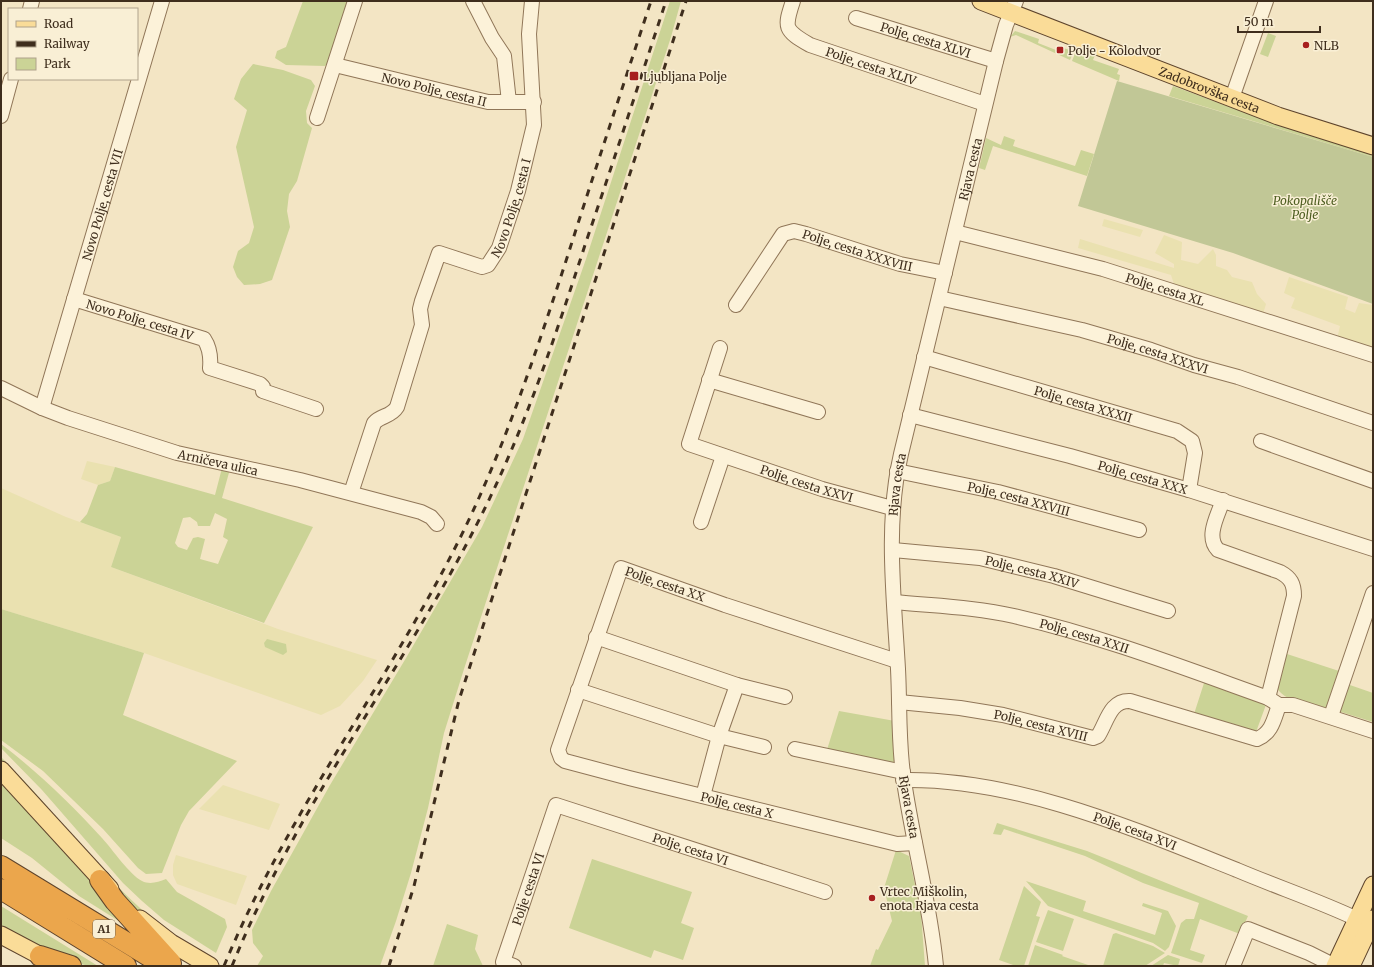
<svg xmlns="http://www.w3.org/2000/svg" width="1374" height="967" font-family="Merriweather,serif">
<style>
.farmland{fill:#eae1b0}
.green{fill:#cbd396;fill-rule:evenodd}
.cemetery{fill:#c1c796}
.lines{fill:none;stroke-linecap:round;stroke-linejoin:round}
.minor-casing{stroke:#907658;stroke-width:16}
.major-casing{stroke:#5e442c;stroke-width:19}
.highway-casing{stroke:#5e442c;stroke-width:22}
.minor{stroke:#fcf2d9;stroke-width:14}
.major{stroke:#fadc98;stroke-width:17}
.highway{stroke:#eba64c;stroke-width:20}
.rail{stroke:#3f2e1d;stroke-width:3;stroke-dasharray:7 7;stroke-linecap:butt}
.poi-dot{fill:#a72020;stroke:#f9efd5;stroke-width:1.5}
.labels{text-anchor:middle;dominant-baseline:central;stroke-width:3;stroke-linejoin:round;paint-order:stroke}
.shield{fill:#f9efd5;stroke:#776854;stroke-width:1}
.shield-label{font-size:11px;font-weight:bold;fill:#3f2e1d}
.street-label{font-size:12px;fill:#3f2e1d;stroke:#f9efd5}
.poi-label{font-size:12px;fill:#3f2e1d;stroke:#f9efd5;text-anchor:start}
.park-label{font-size:12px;font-style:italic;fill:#4e5e21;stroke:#f9efd5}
</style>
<rect width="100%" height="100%" fill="#f3e5c4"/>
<path class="farmland" d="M 1104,219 L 1143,230 L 1140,237 L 1102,226 Z
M 1164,235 L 1182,242 L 1181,260 L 1198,264 L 1213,249 L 1216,255 L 1216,266 L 1227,270 L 1232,277 L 1252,282 L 1257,294 L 1266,304 L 1263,314 L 1175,287 L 1171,275 L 1078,248 L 1080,239 L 1174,268 L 1174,264 L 1155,253 Z
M 1289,277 L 1348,297 L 1345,309 L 1355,313 L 1359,303 L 1373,305 L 1373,350 L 1337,339 L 1340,326 L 1291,308 L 1295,298 L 1284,293 Z
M 87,461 L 115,467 L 110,481 L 98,485 L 81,479 Z
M 1,488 L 66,517 L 121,537 L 111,567 L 278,629 L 377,660 L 363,681 L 340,706 L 321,715 L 144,653 L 1,609 Z
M 223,785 L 280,804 L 269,830 L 199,809 Z
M 176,855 L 247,876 L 236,905 L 177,884 L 173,875 L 173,865 Z"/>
<path class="green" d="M 303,1 L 348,1 L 332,58 L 325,66 L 286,65 L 275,58 L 277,51 L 286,47 Z
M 670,1 L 681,1 L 671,37 L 464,669 L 444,733 L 428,808 L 411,873 L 396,921 L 380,966 L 257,966 L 263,956 L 253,943 L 252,930 L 271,891 L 330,785 L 406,658 L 482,527 L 523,439 L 586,259 Z
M 1015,31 L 1039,39 L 1038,43 L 1061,52 L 1063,48 L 1074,51 L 1070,60 L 1016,35 L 1010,37 Z
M 1268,33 L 1276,36 L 1268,57 L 1260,54 Z
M 1076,51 L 1095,55 L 1093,60 L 1119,69 L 1117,74 L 1120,75 L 1119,81 L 1072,61 Z
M 253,64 L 283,70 L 311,80 L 315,86 L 306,111 L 307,123 L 312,128 L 297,181 L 289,194 L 287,211 L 290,227 L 272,280 L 260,284 L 244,285 L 237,277 L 233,267 L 238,251 L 249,243 L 254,227 L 236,147 L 247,110 L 234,99 L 241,79 Z
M 1173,86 L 1270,122 L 1373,155 L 1373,157 L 1169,96 Z
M 1004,136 L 1015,140 L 1013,146 L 1075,166 L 1081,150 L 1094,154 L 1087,176 L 993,146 L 985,170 L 979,168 L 986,138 L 1001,145 Z
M 115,467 L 215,495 L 222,468 L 230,469 L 222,498 L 313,527 L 264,623 L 111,567 L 121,537 L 80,522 L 87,514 L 98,485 L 110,481 ZM 215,513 L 227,519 L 223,537 L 228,540 L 218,564 L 200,559 L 205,539 L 198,537 L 193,538 L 187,550 L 178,547 L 175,543 L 183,518 L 190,517 L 197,522 L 198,526 L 210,526 Z
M 1,609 L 144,653 L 123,715 L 237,761 L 189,811 L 181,825 L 162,873 L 146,874 L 138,868 L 103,829 L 43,771 L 1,740 Z
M 267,639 L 286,644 L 287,652 L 283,655 L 265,647 L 264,643 Z
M 1287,654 L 1339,671 L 1341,675 L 1327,708 C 1314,709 1275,699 1276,683 C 1277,675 1281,664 1284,656 Z
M 1205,680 L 1267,702 L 1256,732 L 1194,714 Z
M 1347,684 L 1373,693 L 1373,722 L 1338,711 Z
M 839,711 L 895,721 L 897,767 L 826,753 Z
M 1,744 C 38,772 71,804 102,838 C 113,850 129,874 142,881 C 150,885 158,882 166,879 L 177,892 L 225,919 L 227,927 L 216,953 L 164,920 L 142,901 L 123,883 L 42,790 L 1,748 Z
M 1,757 C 50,805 90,862 140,908 C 161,929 188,942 210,962 L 138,912 L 1,761 Z
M 1,780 L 84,872 L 130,928 L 79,896 L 32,858 L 1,838 Z
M 997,823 L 1087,851 L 1248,916 L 1240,934 L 1200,919 L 1190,950 L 1205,955 L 1202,963 L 1171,953 L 1181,923 L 1186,919 L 1194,919 L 1199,903 L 1143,883 L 1085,856 L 1004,829 L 1001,835 L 993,834 Z
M 896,850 L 909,856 L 921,914 L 925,966 L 870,966 L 876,949 L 878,950 L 892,921 L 884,888 Z
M 592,859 L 692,892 L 681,923 L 694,928 L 683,960 L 654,950 L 651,958 L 569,928 Z
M 1026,881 L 1086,901 L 1083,911 L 1155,935 L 1162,913 L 1142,906 L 1143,903 L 1168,911 L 1176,926 L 1169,947 L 1165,951 L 1153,943 L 1048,906 Z
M 1024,886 L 1041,902 L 1036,916 L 1040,917 L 1024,966 L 1016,966 L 999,960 Z
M 1,906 L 98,966 C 64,966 30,942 1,927 Z
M 1048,910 L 1074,919 L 1063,951 L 1036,942 Z
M 447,924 L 478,935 L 475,949 L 483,966 L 433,966 Z
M 1116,933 L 1153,946 L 1165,953 L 1145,966 L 1103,966 L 1113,934 Z
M 1035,945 L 1063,955 L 1062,956 L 1091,966 L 1028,966 Z
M 1168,955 L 1180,959 L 1178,966 L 1164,963 L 1163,966 L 1151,966 Z"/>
<path class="cemetery" d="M 1117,81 L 1373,157 L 1373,304 L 1233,253 L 1078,206 Z"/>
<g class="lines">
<g class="minor-casing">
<g id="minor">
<path d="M 473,1 L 492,38 L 504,56 L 509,102"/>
<path id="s1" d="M 793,1 C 784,28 784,30 810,45 L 985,104"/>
<path d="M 30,9 L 32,1"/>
<path id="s2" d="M 856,18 L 996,61"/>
<path id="s3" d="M 335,65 L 488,102 L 534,102"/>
<path d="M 1232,98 L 1266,1"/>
<path d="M 1,116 L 11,79"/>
<path d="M 317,118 L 355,1"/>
<path id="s4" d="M 955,232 L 1103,269 L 1373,355"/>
<path id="s5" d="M 939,298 L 1082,330 L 1151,350 L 1194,365 L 1238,377 L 1373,423"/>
<path id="s6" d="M 74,299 L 204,339 C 210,348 211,357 210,368 L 260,384 L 263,387 L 263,391 L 316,409"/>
<path id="s7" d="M 736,305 L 783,234 L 794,231 L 806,234 L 900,264 L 945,273"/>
<path id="s8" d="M 720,348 L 689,444 L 822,489 L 892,508"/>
<path id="s9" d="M 924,357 L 1177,431 L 1192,441 L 1195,453 L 1189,490"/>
<path d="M 709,380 L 818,412"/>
<path id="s10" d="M 1,388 L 42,408 L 68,418 L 177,453 L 300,480 L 421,512 L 431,517 L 437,524"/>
<path id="s11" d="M 42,408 L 162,1"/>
<path id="s12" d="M 910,415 L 1070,456 L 1189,490 L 1373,549"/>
<path d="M 1261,441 L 1373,481"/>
<path id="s13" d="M 897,471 L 998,492 L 1139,530"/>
<path id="s14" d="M 351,493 L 374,423 C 381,415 391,417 397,407 L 422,325 L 420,309 L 422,301 L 439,253 L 482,267 L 488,265 L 499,248 L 518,191 L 534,125 L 529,34 L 532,1"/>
<path d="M 1223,500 C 1218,515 1205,537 1218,550 L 1280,572 C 1291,578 1294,584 1294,596 L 1268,698"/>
<path d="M 701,522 L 723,456"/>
<path id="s15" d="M 893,550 L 980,558 L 1054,576 L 1168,611"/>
<path id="s16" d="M 894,602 C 934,606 975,607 1014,616 C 1101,636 1184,668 1268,698 L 1279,705 L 1293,705 L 1373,731"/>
<path d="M 596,637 L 737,685 L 785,697"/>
<path id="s17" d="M 897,661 L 725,605 L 621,568 L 558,750 L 561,758 L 565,761 L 629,778 L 897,844 L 915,843"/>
<path d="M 578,690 L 719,736 L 764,747"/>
<path id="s18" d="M 899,702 L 960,708 L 1003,715 L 1093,738 L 1098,736 C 1107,722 1110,700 1130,701 L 1257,739 C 1272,733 1274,719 1279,705"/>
<path d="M 1331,716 L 1373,593"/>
<path d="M 795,749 L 903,772"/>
<path id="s19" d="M 903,780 C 1016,778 1134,829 1237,870 C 1277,887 1319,901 1357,919"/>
<path d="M 703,796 L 719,736 L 737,685"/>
<path id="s20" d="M 514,966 L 503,962 L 556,805 L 825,892"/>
<path id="s21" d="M 936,966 C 930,903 913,843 904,781 C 898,744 900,706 898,669 C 894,597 885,524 901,454 L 996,61 L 1006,25 L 1016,1"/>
<path d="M 1233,966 L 1248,929 L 1309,953 L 1335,966"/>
</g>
</g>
<g class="major-casing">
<g id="major">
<path id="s22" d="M 981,1 L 1278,116 L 1373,146"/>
<path d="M 1,770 L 110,889"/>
<path d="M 140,919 L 171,943 L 210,966"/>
<path d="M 1,935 L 52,962"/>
<path d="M 1335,966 L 1373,885"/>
<path d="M 1351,966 L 1373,919"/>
</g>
</g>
<g class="highway-casing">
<path id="highway" d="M 1,866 L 165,966
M 100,880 L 115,901 L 171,963
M 1,889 L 126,966
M 40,956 L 71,966"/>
</g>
<use href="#minor" class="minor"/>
<use href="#major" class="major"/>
<use href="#highway" class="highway"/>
<path class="rail" d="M 224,966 C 287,813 390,680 463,532 C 505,446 535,355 565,264 C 593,176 622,89 651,1
M 232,966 C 295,809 404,669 480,518 C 525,429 556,334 587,239 C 614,160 640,80 666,1
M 389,966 L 414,886 L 459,700 L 686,1"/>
</g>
<g class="poi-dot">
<circle cx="1306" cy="45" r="4"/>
<rect x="1056" y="46" width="8" height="8" rx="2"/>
<rect x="629" y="71" width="10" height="10" rx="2"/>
<circle cx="872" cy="898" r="4"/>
</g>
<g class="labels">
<rect class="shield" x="93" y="920" width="22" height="18" rx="3"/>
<g class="shield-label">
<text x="104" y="929">A1</text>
</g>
<g class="street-label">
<text stroke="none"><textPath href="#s2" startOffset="73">Polje, cesta XLVI</textPath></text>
<text stroke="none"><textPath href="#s1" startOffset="120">Polje, cesta XLIV</textPath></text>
<text stroke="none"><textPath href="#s3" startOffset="102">Novo Polje, cesta II</textPath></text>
<text stroke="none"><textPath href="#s22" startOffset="245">Zadobrovška cesta</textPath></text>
<text stroke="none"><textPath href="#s21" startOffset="809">Rjava cesta</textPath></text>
<text stroke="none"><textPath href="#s11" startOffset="212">Novo Polje, cesta VII</textPath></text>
<text stroke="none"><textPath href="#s14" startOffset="377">Novo Polje, cesta I</textPath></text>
<text stroke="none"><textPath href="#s7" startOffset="163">Polje, cesta XXXVIII</textPath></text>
<text stroke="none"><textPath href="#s4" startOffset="218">Polje, cesta XL</textPath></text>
<text stroke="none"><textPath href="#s6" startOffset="69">Novo Polje, cesta IV</textPath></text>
<text stroke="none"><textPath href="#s5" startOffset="226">Polje, cesta XXXVI</textPath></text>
<text stroke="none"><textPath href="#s9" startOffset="166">Polje, cesta XXXII</textPath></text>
<text stroke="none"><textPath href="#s10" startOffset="230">Arničeva ulica</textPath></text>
<text stroke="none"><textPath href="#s12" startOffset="241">Polje, cesta XXX</textPath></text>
<text stroke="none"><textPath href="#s8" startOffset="225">Polje, cesta XXVI</textPath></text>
<text stroke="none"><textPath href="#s21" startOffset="485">Rjava cesta</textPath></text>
<text stroke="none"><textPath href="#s13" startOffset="125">Polje, cesta XXVIII</textPath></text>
<text stroke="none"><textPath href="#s15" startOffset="141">Polje, cesta XXIV</textPath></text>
<text transform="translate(665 584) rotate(19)">Polje, cesta XX</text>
<text stroke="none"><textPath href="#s16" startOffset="194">Polje, cesta XXII</textPath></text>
<text stroke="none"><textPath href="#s18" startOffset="144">Polje, cesta XVIII</textPath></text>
<text stroke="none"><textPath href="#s17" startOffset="675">Polje, cesta X</textPath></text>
<text transform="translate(909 807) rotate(80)">Rjava cesta</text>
<text stroke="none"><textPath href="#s19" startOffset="239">Polje, cesta XVI</textPath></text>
<text stroke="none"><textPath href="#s20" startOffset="319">Polje, cesta VI</textPath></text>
<text stroke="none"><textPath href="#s20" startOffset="89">Polje cesta VI</textPath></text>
</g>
<g class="poi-label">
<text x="1314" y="45">NLB</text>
<text x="1068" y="50">Polje - Kolodvor</text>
<text x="643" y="76">Ljubljana Polje</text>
<text x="880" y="891">Vrtec Miškolin,<tspan x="880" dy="14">enota Rjava cesta</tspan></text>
</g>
<g class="park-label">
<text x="1305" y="200">Pokopališče<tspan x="1305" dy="14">Polje</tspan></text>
</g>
</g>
<rect width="1374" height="967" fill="none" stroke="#3f2e1d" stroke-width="4"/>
<rect x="8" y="8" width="130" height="72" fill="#f9efd5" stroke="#afa28b"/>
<rect x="16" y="21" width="20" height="6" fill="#fadc98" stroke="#afa28b"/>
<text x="44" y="28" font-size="12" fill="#3f2e1d">Road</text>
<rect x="16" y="41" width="20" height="6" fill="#3f2e1d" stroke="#afa28b"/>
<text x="44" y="48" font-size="12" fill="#3f2e1d">Railway</text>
<rect x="16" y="58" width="20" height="12" fill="#cbd396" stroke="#afa28b"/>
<text x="44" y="68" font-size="12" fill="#3f2e1d">Park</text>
<path d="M1238 26v6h82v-6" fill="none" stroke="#3f2e1d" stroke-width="2"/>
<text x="1244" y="26" font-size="12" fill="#3f2e1d" stroke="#f9efd5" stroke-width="3" paint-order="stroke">50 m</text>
</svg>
